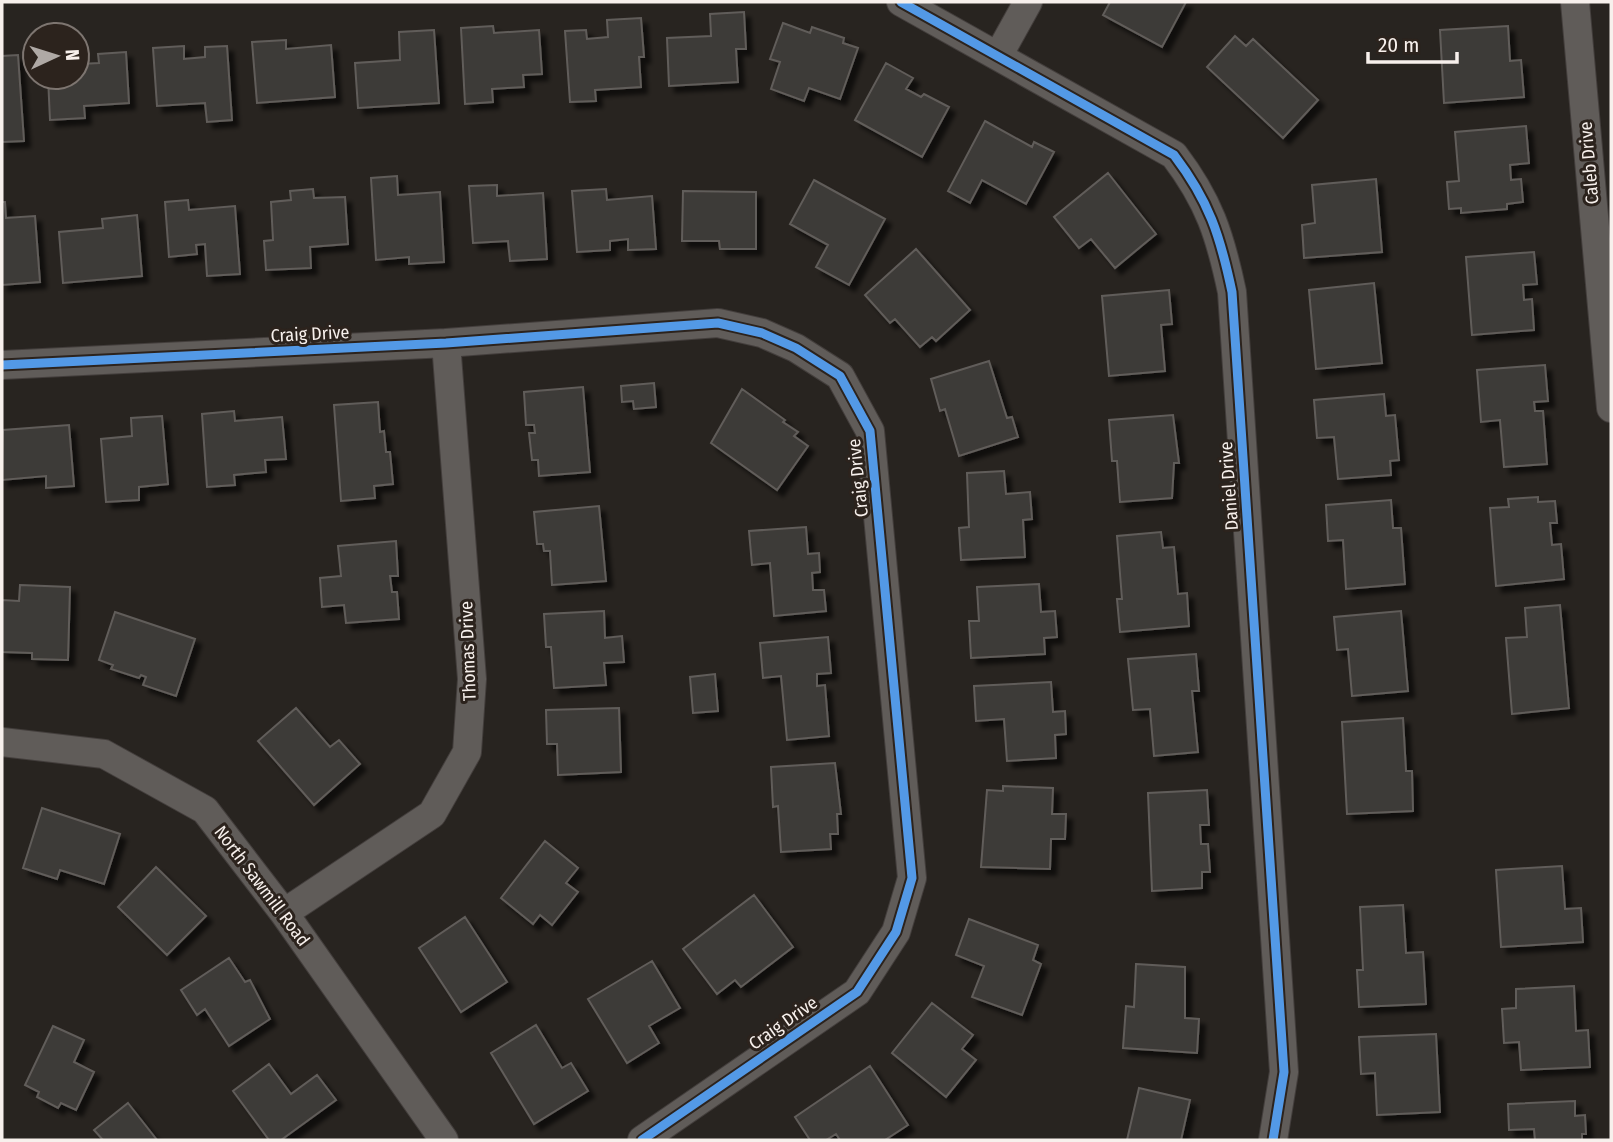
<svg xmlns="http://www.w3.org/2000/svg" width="1613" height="1142" font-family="'Fira Sans Condensed',sans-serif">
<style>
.building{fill:#3e3a37;stroke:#615d5a;stroke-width:2;filter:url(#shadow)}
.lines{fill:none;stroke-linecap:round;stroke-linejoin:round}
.street-casing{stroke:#433e3c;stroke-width:30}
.street{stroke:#605c59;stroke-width:28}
.cycleway-casing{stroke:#2c231d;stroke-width:13}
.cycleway{stroke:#5399e6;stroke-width:9}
.labels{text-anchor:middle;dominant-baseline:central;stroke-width:6;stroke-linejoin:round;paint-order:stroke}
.street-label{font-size:18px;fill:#f7f0ec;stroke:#2c231d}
</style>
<defs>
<filter id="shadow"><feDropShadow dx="6" dy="6" stdDeviation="2" flood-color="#0009"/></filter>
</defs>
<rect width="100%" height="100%" fill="#282420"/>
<path class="building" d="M 1110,2 L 1186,2 L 1162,47 L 1103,15 Z
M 744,12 L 746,49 L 736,49 L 738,82 L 669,86 L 667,38 L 711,36 L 710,14 Z
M 641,18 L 644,57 L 639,57 L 641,87 L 595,90 L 596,101 L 570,102 L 565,31 L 586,30 L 587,39 L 608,37 L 607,20 Z
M 783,23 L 810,33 L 812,27 L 844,38 L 843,43 L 858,48 L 840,99 L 809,88 L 804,101 L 771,89 L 780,62 L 770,59 Z
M 493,26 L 494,33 L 539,30 L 542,74 L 523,75 L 524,87 L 492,89 L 493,102 L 465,104 L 461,28 Z
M 1508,26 L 1510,61 L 1521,60 L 1524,97 L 1444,103 L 1440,30 Z
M 434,30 L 439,103 L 358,108 L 355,63 L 400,60 L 399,32 Z
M 1235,36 L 1246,46 L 1253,39 L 1318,100 L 1283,138 L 1207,67 Z
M 286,40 L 286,49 L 331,45 L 335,97 L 257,103 L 252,42 Z
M 184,46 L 184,59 L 205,57 L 205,47 L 227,46 L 232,120 L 207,122 L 205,103 L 157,106 L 153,48 Z
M 126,52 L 129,103 L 84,106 L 85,118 L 50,120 L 48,77 L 77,77 L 77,56 L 80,56 L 81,64 L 99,63 L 98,54 Z
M 18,55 L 24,141 L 2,142 L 2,56 Z
M 886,63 L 913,78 L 906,89 L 921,97 L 924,94 L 949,107 L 922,157 L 855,120 Z
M 985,121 L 1032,147 L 1034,142 L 1054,152 L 1026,204 L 982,180 L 970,203 L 948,191 Z
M 1526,126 L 1529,163 L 1510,165 L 1511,180 L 1521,179 L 1523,202 L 1507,204 L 1507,209 L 1461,213 L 1461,208 L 1449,209 L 1447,182 L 1459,181 L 1455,132 Z
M 1108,173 L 1156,234 L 1115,268 L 1091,239 L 1079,248 L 1054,217 Z
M 397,176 L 398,195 L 440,192 L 444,262 L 409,264 L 409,257 L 376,260 L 371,178 Z
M 1376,179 L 1382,252 L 1304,258 L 1302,225 L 1315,223 L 1312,185 Z
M 814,180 L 885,219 L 849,285 L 816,267 L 828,245 L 790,224 Z
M 497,185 L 497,196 L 543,193 L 547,259 L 510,261 L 508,241 L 473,243 L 469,186 Z
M 313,189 L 314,198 L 345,197 L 348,244 L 310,247 L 311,268 L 266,270 L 264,241 L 273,240 L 271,202 L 291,200 L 290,191 Z
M 606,189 L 607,200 L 652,196 L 656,249 L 628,250 L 628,239 L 610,241 L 610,250 L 577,252 L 572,191 Z
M 683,191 L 756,192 L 756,249 L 720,249 L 719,241 L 682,241 Z
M 188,200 L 189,210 L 235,206 L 240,274 L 207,276 L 205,244 L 196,245 L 197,254 L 169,257 L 165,202 Z
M 2,202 L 5,202 L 6,218 L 35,216 L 40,282 L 2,285 Z
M 137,215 L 142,276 L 63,283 L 59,232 L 103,228 L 102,219 Z
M 916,249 L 970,310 L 936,341 L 932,337 L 920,347 L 895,319 L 890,323 L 865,295 Z
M 1534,252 L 1537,284 L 1523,285 L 1524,300 L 1532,299 L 1534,330 L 1472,335 L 1466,257 Z
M 1374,283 L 1382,363 L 1316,369 L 1309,290 Z
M 1169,290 L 1172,324 L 1161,325 L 1165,371 L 1109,376 L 1102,296 Z
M 989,361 L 1007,418 L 1012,417 L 1018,437 L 959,456 L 945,409 L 940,411 L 931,379 Z
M 1545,365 L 1548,401 L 1534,402 L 1535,411 L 1543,411 L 1547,464 L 1504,467 L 1500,420 L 1481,422 L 1477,370 Z
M 654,383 L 656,407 L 634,409 L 633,401 L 622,402 L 621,386 Z
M 583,387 L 590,472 L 539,476 L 538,460 L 532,460 L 529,433 L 535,433 L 534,425 L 526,425 L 524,392 Z
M 742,389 L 785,420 L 783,422 L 798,432 L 794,436 L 808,446 L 777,490 L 711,443 Z
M 1384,394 L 1386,416 L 1395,415 L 1399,460 L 1390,461 L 1391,475 L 1338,479 L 1334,437 L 1317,438 L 1314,400 Z
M 378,402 L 380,432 L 384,431 L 386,452 L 390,452 L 393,484 L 374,486 L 375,498 L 341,501 L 334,405 Z
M 234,411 L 235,421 L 282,417 L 286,459 L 265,460 L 266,472 L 234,475 L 235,485 L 207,487 L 202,414 Z
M 1173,415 L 1179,463 L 1174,463 L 1172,498 L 1120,502 L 1117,461 L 1112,461 L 1109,420 Z
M 162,416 L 168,484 L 139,487 L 139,500 L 106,502 L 101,439 L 132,436 L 131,418 Z
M 69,425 L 74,486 L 46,488 L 46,476 L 2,480 L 3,430 Z
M 1004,471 L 1006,494 L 1030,492 L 1032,519 L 1023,520 L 1025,557 L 961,560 L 959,528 L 969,527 L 967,473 Z
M 1538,497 L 1538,502 L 1555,501 L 1557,523 L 1550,523 L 1552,545 L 1561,544 L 1564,579 L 1496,586 L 1490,508 L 1509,507 L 1508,499 Z
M 1391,500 L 1393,528 L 1401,528 L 1405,584 L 1346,589 L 1343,540 L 1328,541 L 1326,505 Z
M 599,506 L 606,581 L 552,585 L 550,551 L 544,551 L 543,544 L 537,544 L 534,512 Z
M 806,527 L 808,554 L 819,553 L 820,572 L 812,573 L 813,590 L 824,590 L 826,611 L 774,616 L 770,563 L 752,565 L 749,531 Z
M 1161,532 L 1163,548 L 1174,547 L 1178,594 L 1187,593 L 1189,626 L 1120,632 L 1117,599 L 1122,599 L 1117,536 Z
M 396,541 L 398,576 L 390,576 L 392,592 L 397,592 L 399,619 L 346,623 L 344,605 L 322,607 L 320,578 L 341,576 L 338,546 Z
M 1039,584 L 1041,612 L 1055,611 L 1057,637 L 1044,638 L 1045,654 L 971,658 L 969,621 L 979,621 L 977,587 Z
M 20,585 L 70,587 L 68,660 L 32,659 L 32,653 L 2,652 L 2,600 L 19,601 Z
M 1560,605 L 1569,708 L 1512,714 L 1506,638 L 1527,637 L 1525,608 Z
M 604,611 L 605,638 L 622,636 L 624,662 L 604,663 L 606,685 L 554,688 L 551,647 L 546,647 L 544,614 Z
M 1401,611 L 1408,691 L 1352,696 L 1348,649 L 1337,650 L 1334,617 Z
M 115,612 L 195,639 L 176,696 L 143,685 L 146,677 L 141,675 L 139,678 L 111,669 L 113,665 L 99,660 Z
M 828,637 L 831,673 L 817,674 L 817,686 L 825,685 L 829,736 L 787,740 L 781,676 L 763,678 L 760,643 Z
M 1196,654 L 1199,691 L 1192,691 L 1198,752 L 1154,756 L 1150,709 L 1133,710 L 1128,659 Z
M 715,674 L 718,711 L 693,713 L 690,677 Z
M 1051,682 L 1053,712 L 1065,711 L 1066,734 L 1055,735 L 1056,758 L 1007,761 L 1004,719 L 976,721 L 974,686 Z
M 296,708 L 330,747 L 339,740 L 360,764 L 314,805 L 258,741 Z
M 619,708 L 621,772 L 558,775 L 557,744 L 547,744 L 546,710 Z
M 1403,718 L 1406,771 L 1412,771 L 1413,811 L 1347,814 L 1342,722 Z
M 835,763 L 841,814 L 837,814 L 838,834 L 830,834 L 831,849 L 781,852 L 778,806 L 773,807 L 771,767 Z
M 1003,786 L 1053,788 L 1052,814 L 1066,814 L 1065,839 L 1051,839 L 1050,869 L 981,867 L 987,790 L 1003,791 Z
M 1207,790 L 1209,825 L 1200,825 L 1201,844 L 1208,844 L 1210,872 L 1202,872 L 1202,888 L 1152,891 L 1148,793 Z
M 42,808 L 120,834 L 104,884 L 60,870 L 57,879 L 23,868 Z
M 545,841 L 578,868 L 566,883 L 578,892 L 552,925 L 540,915 L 533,924 L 501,898 Z
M 1562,866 L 1565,909 L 1581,908 L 1583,942 L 1501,947 L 1496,870 Z
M 156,867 L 206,916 L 167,955 L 118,907 Z
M 754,895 L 793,947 L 741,987 L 735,980 L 717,994 L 683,949 Z
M 1403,905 L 1406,953 L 1423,952 L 1426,1004 L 1359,1007 L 1357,970 L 1363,970 L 1360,907 Z
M 465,917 L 507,982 L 461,1012 L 419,948 Z
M 969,919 L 1038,945 L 1033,960 L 1041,964 L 1022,1015 L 972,997 L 984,966 L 956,955 Z
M 229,958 L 245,982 L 250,980 L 270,1019 L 229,1046 L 205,1009 L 197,1015 L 181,990 Z
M 652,961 L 680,1008 L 649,1026 L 659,1043 L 627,1063 L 588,999 Z
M 1136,964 L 1185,967 L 1185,1018 L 1199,1019 L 1197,1053 L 1123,1048 L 1126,1006 L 1134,1007 Z
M 1574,986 L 1576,1031 L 1588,1030 L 1590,1067 L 1521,1070 L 1519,1042 L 1504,1043 L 1502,1009 L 1516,1008 L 1516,989 Z
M 932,1003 L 973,1035 L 962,1049 L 976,1060 L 946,1097 L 892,1053 Z
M 536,1025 L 562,1068 L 571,1063 L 588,1091 L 534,1124 L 491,1053 Z
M 53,1026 L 84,1040 L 74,1062 L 94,1072 L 76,1110 L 61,1103 L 58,1108 L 37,1097 L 39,1092 L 25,1085 Z
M 1436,1034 L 1440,1112 L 1377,1115 L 1375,1073 L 1361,1074 L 1359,1037 Z
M 269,1064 L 291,1094 L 317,1075 L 336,1100 L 281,1140 L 269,1140 L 233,1091 Z
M 870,1066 L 908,1125 L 885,1140 L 840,1140 L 836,1134 L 826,1140 L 810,1140 L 795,1117 Z
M 1139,1088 L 1190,1100 L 1181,1140 L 1127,1140 Z
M 1575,1101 L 1575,1116 L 1585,1115 L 1586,1134 L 1582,1134 L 1582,1140 L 1535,1140 L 1534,1129 L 1509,1130 L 1508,1104 Z
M 128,1103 L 157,1140 L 103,1140 L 94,1130 Z"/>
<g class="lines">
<g class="street-casing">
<path id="street" d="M 901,2 L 1174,155 C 1209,201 1220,235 1232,292 L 1284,1072 L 1273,1140
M 1575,2 L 1611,408
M 998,56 L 1028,2
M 2,365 L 446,343 L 718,323 L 762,333 L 796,348 L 840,376 L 870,431 L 912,878 L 896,932 L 857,992 L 642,1140
M 2,742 L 104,754 L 205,810 L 284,913 L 444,1140
M 284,913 L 432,814 L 467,752 L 472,679 L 446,343"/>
</g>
<use href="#street" class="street"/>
<g class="cycleway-casing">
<path id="cycleway" d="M 901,2 L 1174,155 C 1209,201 1220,235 1232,292 L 1284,1072 L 1273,1140
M 2,365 L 446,343 L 718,323 L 762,333 L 796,348 L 840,376 L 870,431 L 912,878 L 896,932 L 857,992 L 642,1140"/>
</g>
<use href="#cycleway" class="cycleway"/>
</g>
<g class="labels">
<g class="street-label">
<text transform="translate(1589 163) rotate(-95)">Caleb Drive</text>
<text transform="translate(310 334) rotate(-3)">Craig Drive</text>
<text transform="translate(858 478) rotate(-96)">Craig Drive</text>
<text transform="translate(1229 486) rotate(-94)">Daniel Drive</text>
<text transform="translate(468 651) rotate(-92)">Thomas Drive</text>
<text transform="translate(262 886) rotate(53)">North Sawmill Road</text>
<text transform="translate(783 1023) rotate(-35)">Craig Drive</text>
</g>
</g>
<rect width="1613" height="1142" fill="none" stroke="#f7f0ec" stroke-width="7"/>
<g transform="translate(56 56) rotate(86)"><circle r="33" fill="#2c231d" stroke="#7d7570" stroke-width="2"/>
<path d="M0-5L12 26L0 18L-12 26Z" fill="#afa9a5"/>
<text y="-10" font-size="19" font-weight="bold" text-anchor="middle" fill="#f7f0ec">N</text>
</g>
<path d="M1368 52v10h89v-10" fill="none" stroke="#f7f0ec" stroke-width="3.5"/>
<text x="1378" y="52" font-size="21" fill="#f7f0ec" stroke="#2c231d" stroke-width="5" paint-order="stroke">20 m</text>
</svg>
